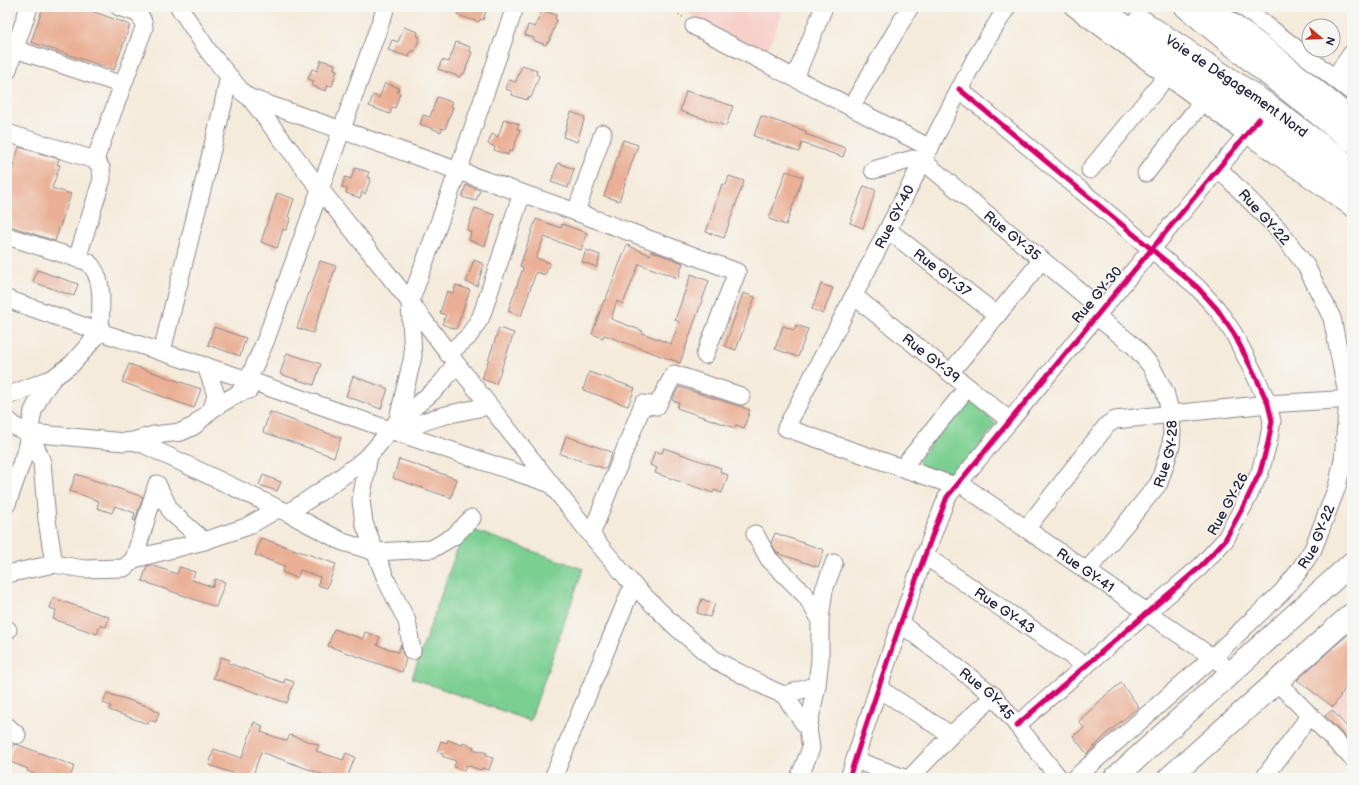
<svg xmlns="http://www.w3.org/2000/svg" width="1359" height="785" font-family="'Balsamiq Sans',sans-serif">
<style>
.built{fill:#f7d0ca}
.green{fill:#7bcf92;stroke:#4e7866}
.building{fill:#eaaf94}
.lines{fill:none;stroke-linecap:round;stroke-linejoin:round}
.minor-casing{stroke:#8c868b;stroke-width:19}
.major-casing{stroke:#8c868b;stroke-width:24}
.highway-casing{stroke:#8c868b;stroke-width:24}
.path{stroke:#8c868b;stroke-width:2;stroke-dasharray:1 3;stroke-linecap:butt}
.minor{stroke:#fff;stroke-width:17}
.major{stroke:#fff;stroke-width:22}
.highway{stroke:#fff;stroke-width:22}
.cycleway-casing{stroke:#f6f6f2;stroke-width:8}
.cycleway{stroke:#d6006c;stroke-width:5}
.labels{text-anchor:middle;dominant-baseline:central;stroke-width:3;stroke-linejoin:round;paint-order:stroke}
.street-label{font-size:14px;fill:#22223b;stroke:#f6f6f2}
</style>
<rect width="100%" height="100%" fill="#f6f6f2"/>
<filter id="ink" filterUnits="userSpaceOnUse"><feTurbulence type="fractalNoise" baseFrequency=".025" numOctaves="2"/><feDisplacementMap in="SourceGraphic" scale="8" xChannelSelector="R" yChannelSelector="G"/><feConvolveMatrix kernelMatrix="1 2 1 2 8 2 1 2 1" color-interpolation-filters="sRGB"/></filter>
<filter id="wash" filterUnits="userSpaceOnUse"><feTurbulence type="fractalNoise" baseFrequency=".012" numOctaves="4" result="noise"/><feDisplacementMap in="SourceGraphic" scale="16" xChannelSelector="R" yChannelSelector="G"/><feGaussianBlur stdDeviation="0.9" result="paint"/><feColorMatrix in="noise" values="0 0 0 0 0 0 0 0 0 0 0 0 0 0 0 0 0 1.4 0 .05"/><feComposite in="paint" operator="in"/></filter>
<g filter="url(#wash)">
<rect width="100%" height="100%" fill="#f5ebdb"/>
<path class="built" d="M 679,7 L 785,7 L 766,54 L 678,9 Z
M 1352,682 L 1352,726 L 1333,707 Z"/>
<path class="green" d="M 969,399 L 973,400 L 996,424 L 957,476 L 951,478 L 920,464 L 919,459 L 965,400 Z
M 465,527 L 583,569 L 530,721 L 412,678 Z"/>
<g id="blocks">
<path class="building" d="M 43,7 L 81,7 L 130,25 L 114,70 L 31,42 Z
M 460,7 L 484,7 L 483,10 L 486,11 L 483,20 L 480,19 L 479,22 L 457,15 Z
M 542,10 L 556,15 L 555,19 L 557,20 L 549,42 L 547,42 L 546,45 L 533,40 L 534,38 L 525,35 L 528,25 L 535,27 Z
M 404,27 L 418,32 L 417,36 L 420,37 L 414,52 L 411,51 L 409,57 L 388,50 L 392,40 L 398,42 Z
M 456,42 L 470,47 L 469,51 L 472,52 L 464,74 L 461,74 L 460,77 L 438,69 L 442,60 L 449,62 Z
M 321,60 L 335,64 L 334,69 L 337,70 L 332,86 L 328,85 L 326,91 L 312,86 L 314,81 L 308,79 L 312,69 L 317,71 Z
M 522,65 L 537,70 L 536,74 L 539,76 L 531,98 L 528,97 L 527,100 L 512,95 L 513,92 L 506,89 L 509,80 L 516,82 Z
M 385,83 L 399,88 L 397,92 L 400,93 L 395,108 L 392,107 L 390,114 L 369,106 L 373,95 L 379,98 Z
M 686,91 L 733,106 L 726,126 L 680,111 Z
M 437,97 L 452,102 L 450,106 L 453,107 L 445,129 L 442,128 L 441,132 L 420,124 L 423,115 L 430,117 Z
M 571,112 L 585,117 L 577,142 L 563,137 Z
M 761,116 L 806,131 L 805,134 L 846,148 L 843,157 L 802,143 L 799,152 L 754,136 Z
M 504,119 L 519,124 L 517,129 L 520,130 L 512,152 L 509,151 L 508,155 L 494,150 L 495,147 L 488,144 L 492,134 L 498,137 Z
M 623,140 L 638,145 L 619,201 L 604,196 Z
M 19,147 L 59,159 L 57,165 L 60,165 L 52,188 L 71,194 L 55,241 L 7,225 L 7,178 L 9,179 Z
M 558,163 L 574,169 L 568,188 L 551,182 Z
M 355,168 L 369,172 L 367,177 L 371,178 L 365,194 L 362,192 L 360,198 L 346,193 L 347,189 L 342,187 L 345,177 L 351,179 Z
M 786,171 L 803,177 L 786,225 L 769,219 Z
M 729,176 L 744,181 L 724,238 L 706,232 L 722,184 L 726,185 Z
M 466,185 L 480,190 L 476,201 L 462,197 Z
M 864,186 L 876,190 L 863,228 L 850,223 Z
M 277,193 L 294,199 L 288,217 L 291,218 L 286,230 L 283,229 L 277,248 L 261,242 Z
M 475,208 L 495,215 L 485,246 L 469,240 L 471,232 L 467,230 Z
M 536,219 L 561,228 L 562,224 L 587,233 L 581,250 L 544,237 L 536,258 L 550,263 L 545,275 L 536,272 L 521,316 L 508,311 L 523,268 L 520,266 Z
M 627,245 L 650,255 L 651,251 L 683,263 L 678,278 L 639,264 L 623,304 L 617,301 L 611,319 L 643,331 L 642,333 L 671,344 L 679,322 L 675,320 L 691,274 L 709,281 L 680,363 L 604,335 L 603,338 L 592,334 L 604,300 L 605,301 Z
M 586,250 L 600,255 L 597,267 L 582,262 Z
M 474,260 L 484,264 L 477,286 L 466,282 Z
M 320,261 L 336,266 L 313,333 L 297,328 Z
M 37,270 L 78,284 L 74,296 L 33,282 Z
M 821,284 L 833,288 L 823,314 L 812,309 Z
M 456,285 L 470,290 L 456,329 L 442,324 L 446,315 L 440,313 L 447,291 L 453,293 Z
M 743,293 L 755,297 L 736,350 L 725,346 Z
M 796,325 L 808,329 L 798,357 L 775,349 L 783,326 L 794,330 Z
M 214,327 L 246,338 L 240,356 L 208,345 Z
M 499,328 L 514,333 L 496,384 L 482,379 Z
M 287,353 L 321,364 L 314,385 L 280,374 Z
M 129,364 L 201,389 L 194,408 L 122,382 Z
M 589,372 L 635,388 L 628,406 L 583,390 Z
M 353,376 L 388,389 L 381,409 L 346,396 Z
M 679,387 L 738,406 L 743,406 L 742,407 L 750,410 L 744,428 L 736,425 L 735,428 L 677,408 L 679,403 L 672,400 Z
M 270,412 L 341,438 L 334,457 L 263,432 Z
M 566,436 L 612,452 L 606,469 L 560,454 Z
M 664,448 L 721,468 L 720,472 L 728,475 L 722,493 L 714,490 L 713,493 L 655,473 L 657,468 L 650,465 L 655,451 L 662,453 Z
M 399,459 L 457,479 L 451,498 L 393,478 Z
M 76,474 L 143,497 L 135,521 L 133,520 L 135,513 L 115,506 L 112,513 L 97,508 L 99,501 L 70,491 Z
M 263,475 L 281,482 L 277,491 L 259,485 Z
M 775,533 L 824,550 L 818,567 L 777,553 L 771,543 Z
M 261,538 L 336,564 L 327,588 L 318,585 L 320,577 L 300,570 L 297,578 L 282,572 L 285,566 L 255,555 Z
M 151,565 L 177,574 L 180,567 L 195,572 L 192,580 L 213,587 L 215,579 L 225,582 L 216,607 L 142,581 L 147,566 Z
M 53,598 L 109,617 L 106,627 L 100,625 L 97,634 L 53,619 L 56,610 L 50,608 Z
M 702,599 L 715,604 L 710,617 L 697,613 Z
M 334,629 L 363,639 L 365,632 L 380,637 L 377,645 L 398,652 L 401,644 L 402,653 L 406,659 L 402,672 L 328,646 Z
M 1352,631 L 1352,678 L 1333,707 L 1297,680 Z
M 221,657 L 230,660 L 228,663 L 284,683 L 285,679 L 294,682 L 287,703 L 213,678 Z
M 1121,683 L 1139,707 L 1110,731 L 1087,754 L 1073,736 L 1084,728 L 1079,721 L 1105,696 Z
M 107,693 L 153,708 L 153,710 L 159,712 L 156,722 L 149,720 L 148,724 L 109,710 L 111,706 L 103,703 Z
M 1332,710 L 1352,733 L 1352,744 L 1325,716 Z
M 254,722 L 263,726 L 261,732 L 287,741 L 290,735 L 319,745 L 316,751 L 343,760 L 346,753 L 355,757 L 347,778 L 333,778 L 261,752 L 252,778 L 247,778 L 209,765 L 214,749 L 242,758 Z
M 448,740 L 462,745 L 463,743 L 474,747 L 473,749 L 487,753 L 486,756 L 493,758 L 489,770 L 482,768 L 481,770 L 466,765 L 464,771 L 454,767 L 456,761 L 442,756 L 443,754 L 437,752 L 441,741 L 447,743 Z
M 14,744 L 19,745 L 74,766 L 70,778 L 44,778 L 27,771 L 28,769 L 8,761 Z"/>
</g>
</g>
<g filter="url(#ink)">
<use href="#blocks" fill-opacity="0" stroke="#8c868b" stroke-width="1"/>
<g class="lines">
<g class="minor-casing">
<g id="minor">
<path d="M 179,7 L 209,52 L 242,92 L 250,98 L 320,189 L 410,302 L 455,362 L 591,535 L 633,585 L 677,628 L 715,660 L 770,689 L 784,695 L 808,729"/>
<path d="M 1073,7 L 1246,134 L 1352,208"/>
<path d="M 1243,7 L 1352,92"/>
<path d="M 694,26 L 930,148"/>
<path d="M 15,49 L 123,85"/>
<path d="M 7,72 L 29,7"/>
<path d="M 795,78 L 824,7"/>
<path d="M 1334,78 L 1352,53"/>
<path d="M 959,89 L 1197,287 L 1217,309 L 1234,334 L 1256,377 L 1268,404 L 1272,421 L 1268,443 L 1260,472 L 1244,505 L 1225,540 L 1200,567 L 1017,725"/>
<path d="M 250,98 L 576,212 L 737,272 L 705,355"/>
<path d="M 851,107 L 910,7"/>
<path d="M 7,133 L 95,160 L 101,168 L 102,179 L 77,259"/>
<path d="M 95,160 L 144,28 C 143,11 133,12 119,7"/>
<path id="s1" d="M 873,170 L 913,159 L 923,161 L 1101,309"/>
<path d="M 1090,170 L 1167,76"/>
<path d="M 1146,173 L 1202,102"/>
<path d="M 576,212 L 603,133"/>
<path id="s2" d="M 888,230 L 997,315"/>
<path d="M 7,236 L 88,262 C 106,279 100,308 100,332 L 72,364 L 53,378 L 42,393 L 33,411 L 26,450 L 7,504"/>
<path id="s3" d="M 854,296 L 1009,420"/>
<path d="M 7,299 L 100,332 L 248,380 L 390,430 L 551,484"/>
<path d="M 162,351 L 223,105 L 229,76"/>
<path d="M 448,354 L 468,337 L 481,317 L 522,193"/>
<path d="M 206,366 L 216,395 L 212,409"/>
<path d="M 950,373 L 1042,260"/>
<path d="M 239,393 L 248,380 L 265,342 L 386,7"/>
<path d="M 7,396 L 53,378"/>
<path d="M 7,419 L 17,428 L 30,433 L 124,442 L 133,441 L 154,435 L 181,432 L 194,426 L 212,409 L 239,393 L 249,390"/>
<path d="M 408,429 L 397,423 L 413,356 L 410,302 L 458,171 L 515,7"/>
<path d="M 30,433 L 42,462 L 47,520 L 54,564"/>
<path d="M 402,434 C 419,418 465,411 489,406"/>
<path d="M 133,441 L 145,445 L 288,513 L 343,542 L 375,552 L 432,549 L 454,536 L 472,518"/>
<path d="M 369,455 L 361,500 L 364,523 L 387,582 L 407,621 L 412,651"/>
<path d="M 902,468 L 968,387"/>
<path id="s4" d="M 958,482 L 1222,664"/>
<path id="s5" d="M 955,486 L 786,428 L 975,59 L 1007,7"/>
<path d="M 288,513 C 315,495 343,478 368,456 C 379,446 387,432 398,421 C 417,403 445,387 455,362"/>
<path d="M 1026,529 L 1107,425 L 1115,420 L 1268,404 L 1352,399"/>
<path d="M 755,534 L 769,559 L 806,596 L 820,619 L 820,659 L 817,685 L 808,729 L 811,748 L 799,778"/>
<path d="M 591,535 L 643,404 L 657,406 L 674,374 L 741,396"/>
<path id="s6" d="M 924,555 L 1086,666"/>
<path d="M 134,559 L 157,484 L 171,512 L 204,541"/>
<path id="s7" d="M 1087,571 L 1159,483 L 1171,446 L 1172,431 L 1171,415 L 1165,392 L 1151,366 L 1134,346 L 1096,316"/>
<path d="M 7,574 L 54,564 L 84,569 L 124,568 L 134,559 L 204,541 L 246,527 L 278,509"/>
<path d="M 820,619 L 824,590 L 834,563"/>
<path id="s8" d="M 900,623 L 994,696 L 1059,778"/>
<path d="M 7,629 L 8,630"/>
<path d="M 1277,682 L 1352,758"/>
<path d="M 878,688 L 951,735"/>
<path d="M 784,695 L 817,685"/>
<path d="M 7,726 L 17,735"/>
<path d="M 855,760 L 904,778"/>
<path d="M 553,778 L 633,585"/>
<path d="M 849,778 C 879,684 911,589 947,497 L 1259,119"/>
<path d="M 910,778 L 951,735 L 994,696"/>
<path id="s9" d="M 1075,778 L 1213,657 L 1282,592 L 1298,572 L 1313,549 L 1337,487 L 1343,460 L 1348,399 L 1332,318 L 1306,266 L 1278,229 L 1218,168"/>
<path d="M 1264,778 L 1310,715"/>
</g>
</g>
<g class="major-casing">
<path id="major" d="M 1115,778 L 1352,563
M 1169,778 L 1352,614"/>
</g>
<g class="highway-casing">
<g id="highway">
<path d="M 1100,7 L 1163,55 L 1259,119 L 1352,189"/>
<path d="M 1186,7 L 1254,63 L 1352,141"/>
<path d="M 1208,7 L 1266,50 L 1352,120"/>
<path id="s10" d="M 1140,20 L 1258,98 L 1352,168"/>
</g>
</g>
<path class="path" d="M 676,7 L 677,13 L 684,18"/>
<use href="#minor" class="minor"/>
<use href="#major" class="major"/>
<use href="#highway" class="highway"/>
<g class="cycleway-casing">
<path id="cycleway" d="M 959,89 L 1197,287 L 1217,309 L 1234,334 L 1256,377 L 1268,404 L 1272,421 L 1268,443 L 1260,472 L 1244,505 L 1225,540 L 1200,567 L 1017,725
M 849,778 C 879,684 911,589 947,497 L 1259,119"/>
</g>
<use href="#cycleway" class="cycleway"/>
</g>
</g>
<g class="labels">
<g class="street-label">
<text stroke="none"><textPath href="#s10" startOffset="117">Voie de Dégagement Nord</textPath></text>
<text stroke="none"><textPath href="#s5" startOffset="416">Rue GY-40</textPath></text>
<text transform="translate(1264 217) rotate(48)">Rue GY-22</text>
<text stroke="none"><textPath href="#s1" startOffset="168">Rue GY-35</textPath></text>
<text stroke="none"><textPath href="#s2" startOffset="69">Rue GY-37</textPath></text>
<text transform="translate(1097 295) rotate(-50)">Rue GY-30</text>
<text stroke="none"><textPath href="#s3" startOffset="99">Rue GY-39</textPath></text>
<text stroke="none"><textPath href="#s7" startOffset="144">Rue GY-28</textPath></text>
<text transform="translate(1228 504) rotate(-61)">Rue GY-26</text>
<text stroke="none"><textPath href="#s9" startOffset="344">Rue GY-22</textPath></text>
<text stroke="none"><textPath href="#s4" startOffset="155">Rue GY-41</textPath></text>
<text stroke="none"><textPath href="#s6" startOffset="98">Rue GY-43</textPath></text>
<text stroke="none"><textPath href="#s8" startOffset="112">Rue GY-45</textPath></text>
</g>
</g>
<rect width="1359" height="785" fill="none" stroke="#f6f6f2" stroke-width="24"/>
<g transform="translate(1321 38) rotate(109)"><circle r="19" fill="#f6f6f2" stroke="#a1a1a9"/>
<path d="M0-3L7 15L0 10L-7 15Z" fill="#c8321e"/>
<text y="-6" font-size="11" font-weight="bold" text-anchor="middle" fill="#22223b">N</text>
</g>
</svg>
